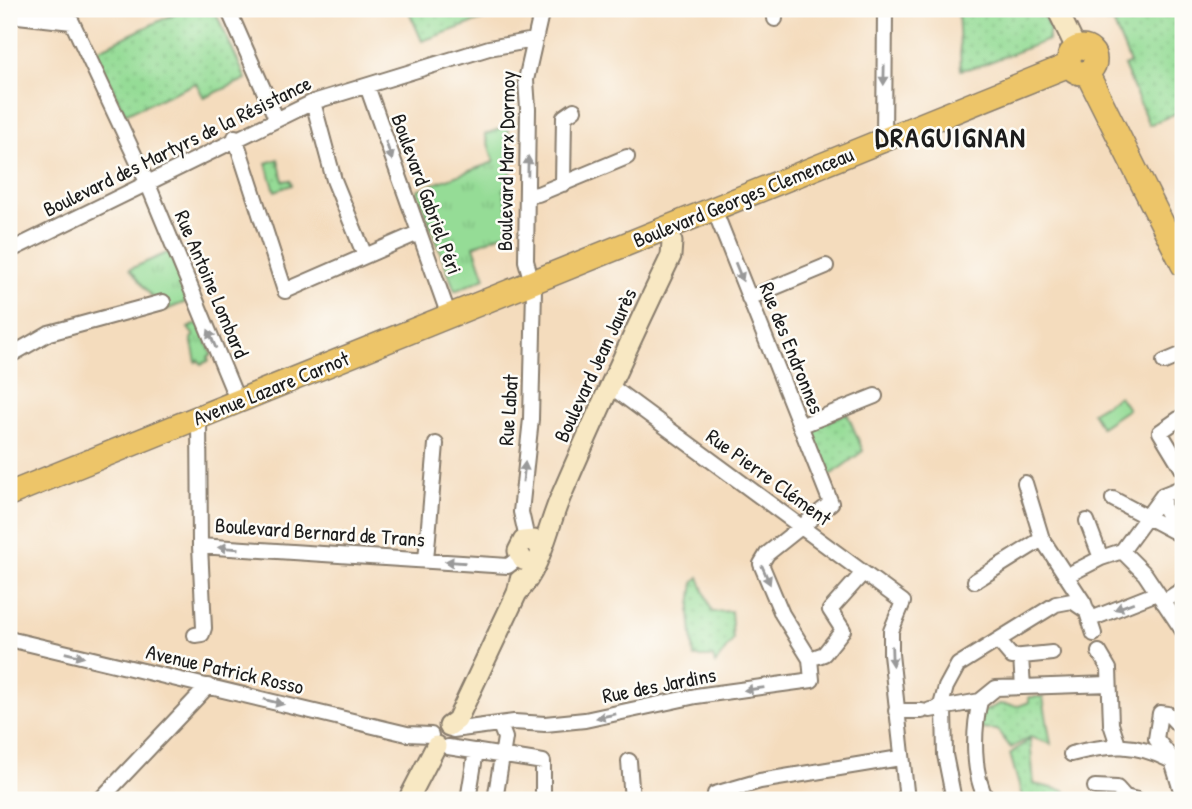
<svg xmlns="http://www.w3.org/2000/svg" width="1192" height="809" font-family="'Patrick Hand',sans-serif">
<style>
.grass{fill:url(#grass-tufts);stroke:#587c59;stroke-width:2}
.park{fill:url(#park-dots);stroke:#587c59;stroke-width:2}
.pitch{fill:#95dc96;stroke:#587c59;stroke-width:2}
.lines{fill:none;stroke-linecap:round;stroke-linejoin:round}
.street-casing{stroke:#887c6c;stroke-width:18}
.secondary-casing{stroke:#887c6c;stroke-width:23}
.primary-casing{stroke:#887c6c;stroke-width:26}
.street{stroke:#fff;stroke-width:14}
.secondary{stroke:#f8e8c3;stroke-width:19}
.primary{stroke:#edc569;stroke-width:23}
.oneway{fill:#999}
.labels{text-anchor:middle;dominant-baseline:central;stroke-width:5;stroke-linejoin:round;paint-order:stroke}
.street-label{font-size:21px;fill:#1c1c1c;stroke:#fdfcf7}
.district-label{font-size:28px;font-weight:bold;letter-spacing:2px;fill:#1c1c1c;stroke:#fdfcf7}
</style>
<defs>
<pattern id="grass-tufts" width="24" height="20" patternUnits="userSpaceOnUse" patternTransform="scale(1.75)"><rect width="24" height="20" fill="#95dc96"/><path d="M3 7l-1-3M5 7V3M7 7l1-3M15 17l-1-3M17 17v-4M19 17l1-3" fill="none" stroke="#80bc81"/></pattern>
<pattern id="park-dots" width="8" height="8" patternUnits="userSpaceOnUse" patternTransform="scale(1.75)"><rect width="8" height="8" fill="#95dc96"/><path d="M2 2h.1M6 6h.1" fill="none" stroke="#80bc81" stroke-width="1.8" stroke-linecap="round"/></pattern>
</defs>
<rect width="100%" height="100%" fill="#fdfcf7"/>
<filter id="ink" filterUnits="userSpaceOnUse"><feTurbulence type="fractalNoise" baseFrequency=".0143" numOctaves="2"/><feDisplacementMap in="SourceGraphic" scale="14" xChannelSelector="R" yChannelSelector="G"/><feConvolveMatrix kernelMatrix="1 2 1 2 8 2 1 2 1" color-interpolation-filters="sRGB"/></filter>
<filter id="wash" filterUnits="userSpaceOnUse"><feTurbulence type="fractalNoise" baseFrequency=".00686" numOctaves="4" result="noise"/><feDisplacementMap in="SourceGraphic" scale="28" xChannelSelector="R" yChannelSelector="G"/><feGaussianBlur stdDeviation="1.57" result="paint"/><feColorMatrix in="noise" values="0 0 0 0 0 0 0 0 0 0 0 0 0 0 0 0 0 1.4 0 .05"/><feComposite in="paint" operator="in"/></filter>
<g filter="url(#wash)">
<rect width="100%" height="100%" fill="#f4dcbd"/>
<path class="grass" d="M 508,126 L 512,185 L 503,189 L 514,229 L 474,246 L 485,278 L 455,291 L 417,190 L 494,162 L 485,134 Z
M 169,252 L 189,301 L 163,311 L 130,269 Z
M 199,323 L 212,355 L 208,357 L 209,361 L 201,364 L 199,360 L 196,362 L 191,338 L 194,336 L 188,328 Z"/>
<path class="park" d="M 185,9 L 214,9 L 246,79 L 204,98 L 196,83 L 125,114 L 95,51 Z
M 408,9 L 512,9 L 422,41 Z
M 958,9 L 1040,9 L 1050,29 L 1048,40 L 979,66 L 961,70 Z
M 1102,9 L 1183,9 L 1183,110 L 1149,125 L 1124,66 L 1130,63 L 1113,22 L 1107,23 Z
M 278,159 L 283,181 L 290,180 L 292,185 L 275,191 L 266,163 Z
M 847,413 L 863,451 L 824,480 L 804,431 Z
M 699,577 L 712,612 L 731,611 L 733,640 L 715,664 L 713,657 L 694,657 L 690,613 L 694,582 Z
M 1029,697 L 1043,697 L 1051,744 L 1030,737 L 1011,748 L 997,730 L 981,729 L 979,714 L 999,704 L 1019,706 L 1029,702 Z
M 1030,739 L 1034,784 L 1066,791 L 1066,795 L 1083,797 L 1085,800 L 1023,800 L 1010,754 Z"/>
<path class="pitch" d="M 1119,396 L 1128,409 L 1101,427 L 1092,412 Z"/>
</g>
<g filter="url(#ink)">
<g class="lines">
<g class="street-casing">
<path id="street" d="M 228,9 L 276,118
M 9,15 L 72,22 L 147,182 L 238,402
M 775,19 L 775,9
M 367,86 L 449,316
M 313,102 L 334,180 L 365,256
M 235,137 L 285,291 L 418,233
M 884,140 L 885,9
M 563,184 L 564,117 L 574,110
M 527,196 L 538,194 L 627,157
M 9,251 L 313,102 L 489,48 L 534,40
M 749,298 L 826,266
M 9,356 L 49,333 L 163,302
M 1164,362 L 1183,354
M 609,385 L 903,602 L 891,631 L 891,654 L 907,800
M 1183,416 L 1160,432 L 1183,470
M 199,418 L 200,546 L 508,566 L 520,557
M 800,426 L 875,396
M 1025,483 L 1042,539 L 1084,603 L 1094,634
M 1113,499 L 1181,535
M 1087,521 L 1101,558
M 1180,535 L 1163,506 L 1163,495 L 1183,487
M 527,539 L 521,512 L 531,419 L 534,289 L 526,261 L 528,109 L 526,80 L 542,9
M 1122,551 L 1145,574 L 1183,631
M 426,560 L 436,444
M 1066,576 L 1101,558 L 1122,551 L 1163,495
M 975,581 L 1042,539
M 1163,602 L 1183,589
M 1091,619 L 1157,593
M 195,635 L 202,634 L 204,628 L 200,546
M 9,639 L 407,734 L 431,735
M 1001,644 L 1012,657 L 1052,653
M 1099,652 L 1109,669 L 1111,724 L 1118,745
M 1021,657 L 1023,687
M 810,659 L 824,654 L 843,630 L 830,610 L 863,573
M 980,701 C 973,730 972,774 987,800
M 940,709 L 946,687 L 958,665 L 1056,604 L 1072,601 L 1088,612
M 944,709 L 945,755 L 954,800
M 930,710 L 980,701 L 996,688 L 1109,684
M 896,711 L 922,711
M 453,730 L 514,722 L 545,724 L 585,720 L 696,696 L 812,680 L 810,659 L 782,614 L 761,564 L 767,554 L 831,503 L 714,209
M 448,747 L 543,762 L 543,800
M 1071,754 C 1111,744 1134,742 1172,761 L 1183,797
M 629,761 L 632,800
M 1175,762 L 1156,739 L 1160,713 L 1168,714 L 1183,730
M 1095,787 L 1117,788 L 1125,797 L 1137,800
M 100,800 L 208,686
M 468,800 L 476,751
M 495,800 L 505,738 L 500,725
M 714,800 L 715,794 L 760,781 L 900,758"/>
</g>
<g class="secondary-casing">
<path id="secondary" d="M 1057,9 L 1076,48
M 523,560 L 518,551 L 523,541 L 534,540 L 541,549
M 517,593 C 542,567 547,528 561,496 C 596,415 633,335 671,256 L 672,242 L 667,228
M 449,726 L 457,720 L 517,593 L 520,580
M 408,800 L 436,746"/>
</g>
<g class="primary-casing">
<path id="primary" d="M1069 60a13 13 0 1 1 26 0a13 13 0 1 1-26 0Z
M 1087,73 L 1183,265
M 9,494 L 1069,65"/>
</g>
<use href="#street" class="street"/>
<use href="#secondary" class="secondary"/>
<use href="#primary" class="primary"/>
</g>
<defs><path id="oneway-solid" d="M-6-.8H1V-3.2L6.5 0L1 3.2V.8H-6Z" transform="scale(1.75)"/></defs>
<g class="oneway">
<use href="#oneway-solid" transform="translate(884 75) rotate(91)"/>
<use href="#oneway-solid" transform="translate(389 151) rotate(71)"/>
<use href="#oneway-solid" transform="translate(528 166) rotate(-89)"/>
<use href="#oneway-solid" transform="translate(739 272) rotate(68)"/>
<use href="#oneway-solid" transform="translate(212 339) rotate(-113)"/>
<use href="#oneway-solid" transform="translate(524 472) rotate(-84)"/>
<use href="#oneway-solid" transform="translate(228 548) rotate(-176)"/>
<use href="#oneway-solid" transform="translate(455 562) rotate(-176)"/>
<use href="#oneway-solid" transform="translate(766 575) rotate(66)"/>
<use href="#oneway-solid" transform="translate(1124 606) rotate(159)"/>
<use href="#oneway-solid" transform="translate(75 655) rotate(13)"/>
<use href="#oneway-solid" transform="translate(892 656) rotate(88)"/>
<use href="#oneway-solid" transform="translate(754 689) rotate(172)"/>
<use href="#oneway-solid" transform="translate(274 702) rotate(14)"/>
<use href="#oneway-solid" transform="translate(606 716) rotate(168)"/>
</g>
</g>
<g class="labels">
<g class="street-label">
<text transform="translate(177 146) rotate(-26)">Boulevard des Martyrs de la Résistance</text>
<text transform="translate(506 161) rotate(-89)">Boulevard Marx Dormoy</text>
<text transform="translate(427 194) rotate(70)">Boulevard Gabriel Péri</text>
<text transform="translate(743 197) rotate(-22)">Boulevard Georges Clemenceau</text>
<text transform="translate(212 284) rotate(67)">Rue Antoine Lombard</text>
<text transform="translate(792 348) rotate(68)">Rue des Endronnes</text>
<text transform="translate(595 365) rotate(-65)">Boulevard Jean Jaurès</text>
<text transform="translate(271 388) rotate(-22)">Avenue Lazare Carnot</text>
<text transform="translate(508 410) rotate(-86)">Rue Labat</text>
<text transform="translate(769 477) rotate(36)">Rue Pierre Clément</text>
<text transform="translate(320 532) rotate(4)">Boulevard Bernard de Trans</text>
<text transform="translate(225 669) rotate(13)">Avenue Patrick Rosso</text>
<text transform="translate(659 685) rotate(-11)">Rue des Jardins</text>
</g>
<g class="district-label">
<text x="951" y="137">DRAGUIGNAN</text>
</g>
</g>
<rect width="1192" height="809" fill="none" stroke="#fdfcf7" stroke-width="35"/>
</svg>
